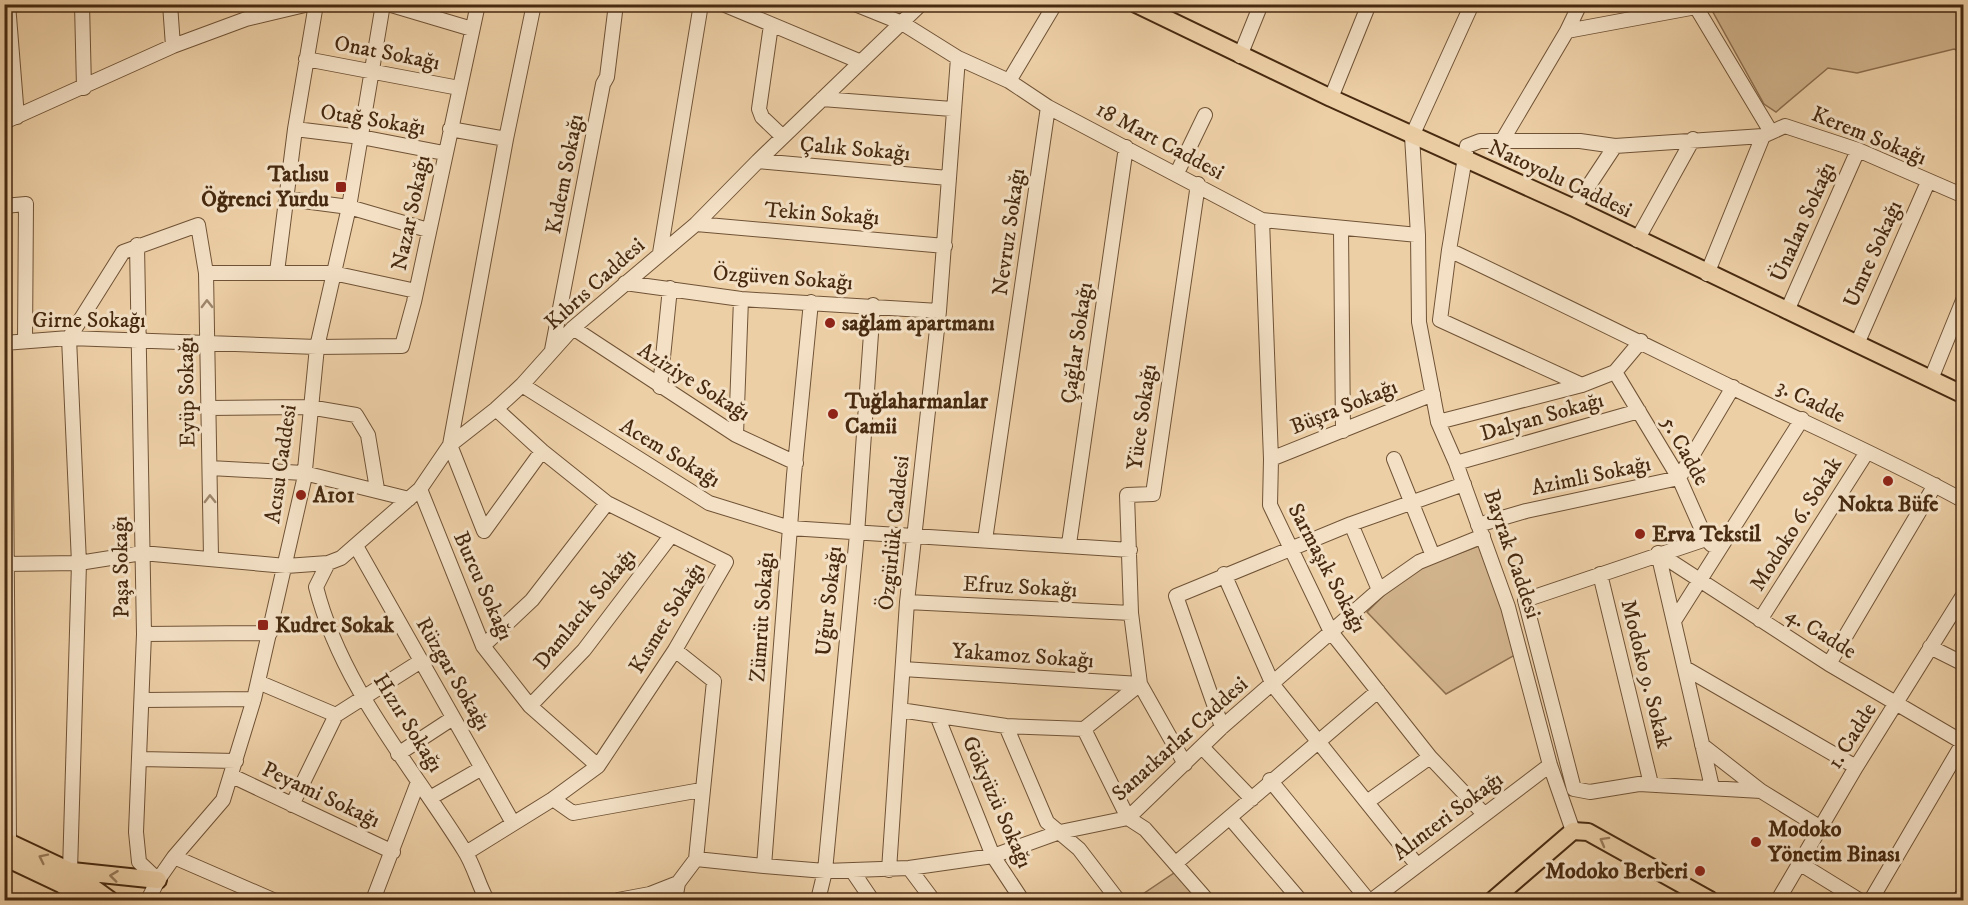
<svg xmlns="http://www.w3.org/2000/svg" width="1968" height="905" font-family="'IM FELL DW Pica',serif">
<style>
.green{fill:#d1b38c;stroke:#8c6e4e;stroke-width:1.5}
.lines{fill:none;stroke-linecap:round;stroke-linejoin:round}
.minor-casing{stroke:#705336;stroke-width:16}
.major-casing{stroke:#472a10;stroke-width:20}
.minor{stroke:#f3e0c5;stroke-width:14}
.major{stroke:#edcfa6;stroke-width:16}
.oneway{stroke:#9d856a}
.oneway2{stroke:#9a7c5b}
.poi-dot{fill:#8f2418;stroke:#f3e0c5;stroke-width:2}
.labels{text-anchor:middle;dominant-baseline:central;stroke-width:6;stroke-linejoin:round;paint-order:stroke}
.street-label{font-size:22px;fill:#472a10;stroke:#f3e0c5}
.poi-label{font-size:22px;font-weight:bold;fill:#472a10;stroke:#f3e0c5;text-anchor:start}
</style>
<rect width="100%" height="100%" fill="#edcfa6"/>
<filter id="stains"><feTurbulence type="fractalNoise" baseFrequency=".00333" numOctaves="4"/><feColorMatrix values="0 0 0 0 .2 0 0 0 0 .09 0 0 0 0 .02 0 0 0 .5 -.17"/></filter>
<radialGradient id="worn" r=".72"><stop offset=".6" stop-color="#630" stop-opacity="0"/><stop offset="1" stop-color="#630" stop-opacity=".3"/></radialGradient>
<path class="green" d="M 1709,5 L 1963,5 L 1963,53 L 1954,49 L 1857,73 L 1828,68 L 1776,112 L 1764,104 Z
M 1484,544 L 1515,655 L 1446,694 L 1367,612 L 1406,573 Z
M 1177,871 L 1202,900 L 1134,900 Z"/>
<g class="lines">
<g class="minor-casing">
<path id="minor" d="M 8,4 L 17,117
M 82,4 L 84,88
M 170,4 L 173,46
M 388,4 L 472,29
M 534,4 L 506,139 L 450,445 L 484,531 L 542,451
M 723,4 L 861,62
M 855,4 L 902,23 L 958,58 L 1009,81 L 1048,107 L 1262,220 L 1418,235
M 1472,4 L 1412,136 L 1418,235 L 1419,322 L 1438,422 L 1456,463 L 1508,607 L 1550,765 L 1573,831
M 1696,7 L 1771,132
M 771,25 L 759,109 L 762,117 L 783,137
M 1567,31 L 1580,4
M 1240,56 L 1261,4
M 306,59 L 459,88
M 1009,81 L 1055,4
M 1331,98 L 1369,4
M 822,99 L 952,109
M 4,122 L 173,46 L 246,19 L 309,4
M 295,129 L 361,137 L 444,153
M 450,129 L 506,139
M 1502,141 L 1567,31 L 1696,7 L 1695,4
M 758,161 L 948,178
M 1177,173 L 1205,115
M 288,199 L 349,207 L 428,230
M 4,206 L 26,204 L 25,341
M 1574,208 L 1615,146 L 1763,136 L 1785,126 L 1858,150 L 1964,196
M 1262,220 L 1271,459 L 1270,505 L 1331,632 L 1430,757 L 1484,814
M 696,224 L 945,246
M 1341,230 L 1343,431
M 1637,240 L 1693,139
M 137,245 L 144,634 L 136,832 L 139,862 L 158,880
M 1449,250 L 1467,146 L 1480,141 L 1580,141 L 1615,146
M 660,253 L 701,4
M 277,272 L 295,129 L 316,4
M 206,273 L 333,273 L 416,291
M 1707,274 L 1763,136
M 625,283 L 741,299 L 939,311
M 1787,311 L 1858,150
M 573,328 L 736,435 L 796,463
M 1641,341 L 1615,372 L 1582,385 L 1440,320 L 1449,250 C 1544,295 1637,341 1731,387 C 1809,425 1888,459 1964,501
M 4,343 L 69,338 L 317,347 L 402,346 L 414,302 L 478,4
M 5,343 L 9,842
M 1857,344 L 1928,182
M 552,350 L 603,84 L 607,77 L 616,4
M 1615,372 L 1679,478 L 1706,539 L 1712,545
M 1931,379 L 1964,298
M 522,385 L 709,503 L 790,528 L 1130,550
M 660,387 L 670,288
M 209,408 L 309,407 L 356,415 L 368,435 L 377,489
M 1438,422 L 1582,385
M 736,435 L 741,299
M 1271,459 L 1433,394
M 1394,459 L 1433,556
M 1456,463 L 1639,411
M 210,468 L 304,473 L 409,499
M 420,489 L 483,646 L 530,706 L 598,766
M 1351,524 L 1379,590
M 1478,525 L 1526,511 L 1679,478 L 1733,387
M 1706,539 L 1525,600 L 1574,789 L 1590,792 L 1639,784 L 1761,791 L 1821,828
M 985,540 L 1048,107
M 1069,544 L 1126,147
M 356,546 L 513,823
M 1658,553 L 1829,664 L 1964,743
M 1658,553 L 1712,787
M 328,563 L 316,587 C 341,686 411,765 464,850 C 474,865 478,884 487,900
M 4,564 L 79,563 L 142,553 L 286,566 L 328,563 L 341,558 L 420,489 L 450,445 L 496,409 L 522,385 L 573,328 L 696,224 L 758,161 L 921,4
M 1224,574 L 1273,685 L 1417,865
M 1600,574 L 1651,784
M 907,602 L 1131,613
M 1760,620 L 1867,452
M 1674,621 L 1802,419
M 144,634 L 270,633
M 483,646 L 532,600 L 607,503
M 1930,647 L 1964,664
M 1829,664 L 1935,485
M 1685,668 L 1856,767
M 903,669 L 1140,684
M 258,682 L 336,715
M 143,700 L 254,699
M 530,706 L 584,650 L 670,537
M 900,710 L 1006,726 L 1084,729 L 1140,684
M 938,718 L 993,856 L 1022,900
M 1006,726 L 1047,822 L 1079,849 L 1118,900
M 1222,727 L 1176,596 L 1351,524 L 1464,484
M 1084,729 L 1128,818 L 1145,829 L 1207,900
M 1702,745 L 1761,791
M 1202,747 L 1252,799
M 398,754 L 453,718
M 140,759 L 236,761
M 1185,764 L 1140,684 L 1131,613 L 1127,495 L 1153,494 L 1198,184
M 232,776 L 393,852
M 1270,780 L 1368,900
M 430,798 L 482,768
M 553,799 L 573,813 L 701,790
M 1367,802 L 1430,757
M 292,805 L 336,715 L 421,661
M 1231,819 L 1300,900
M 466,853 L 553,799 L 598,766 L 675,650 L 726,562 L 607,503 L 542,451 L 496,409
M 174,857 L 273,900
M 696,859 L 764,866 L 794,475 L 811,302
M 1176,863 L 1378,691
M 1799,863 L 1859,900
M 764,866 L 825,871 L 909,868 L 993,856 L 1060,832 L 1128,818 L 1222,727 L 1379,590 L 1419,562 L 1483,536
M 909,868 L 933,900
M 889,870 L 907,602 L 939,311 L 958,58
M 70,871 L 79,563 L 69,338 L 123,252 L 198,225 L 206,273 L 211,557
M 853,872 L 872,900
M 148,900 L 158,880 L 174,857 L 223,800 L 254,699 L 304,480 L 317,347 L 349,207 L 383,4
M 373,900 L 418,782
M 618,900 L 650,894 L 678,883 L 696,859 L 714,681 L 675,650
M 675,900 L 678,883
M 818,900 L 825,871 L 857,534 L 873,305
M 1372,900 L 1550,765
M 1778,900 L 1856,767 L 1964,594
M 1871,900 L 1963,743
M 1959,900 L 1964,893"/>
</g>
<g class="major-casing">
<path id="major" d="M 1136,4 L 1331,98 L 1574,208 L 1964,395
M 4,840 L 70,871 L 110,900
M 4,857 L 61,884 L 86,900
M 72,871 L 158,880
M 1493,900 L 1573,831 L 1588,832 L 1710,900"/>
</g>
<use href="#minor" class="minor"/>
<use href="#major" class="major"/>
</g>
<defs><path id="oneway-chevron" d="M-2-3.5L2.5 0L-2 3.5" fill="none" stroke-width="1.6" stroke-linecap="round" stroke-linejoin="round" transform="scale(1.5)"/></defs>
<g class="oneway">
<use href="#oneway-chevron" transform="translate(207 304) rotate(-91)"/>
<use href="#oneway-chevron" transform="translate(210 499) rotate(-91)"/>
</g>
<g class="oneway2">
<use href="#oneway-chevron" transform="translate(1604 841) rotate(-151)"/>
<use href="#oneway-chevron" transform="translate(43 858) rotate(-154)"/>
<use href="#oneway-chevron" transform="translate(114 876) rotate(-173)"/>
</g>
<g class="poi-dot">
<rect x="335" y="181" width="12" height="12" rx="3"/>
<circle cx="830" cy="323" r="6"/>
<circle cx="833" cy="414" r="6"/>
<circle cx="1888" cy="481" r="6"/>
<circle cx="301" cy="495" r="6"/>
<circle cx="1640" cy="534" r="6"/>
<rect x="257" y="619" width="12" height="12" rx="3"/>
<circle cx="1756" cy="842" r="6"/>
<circle cx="1700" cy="871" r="6"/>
</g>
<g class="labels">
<g class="street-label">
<text transform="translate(387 53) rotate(11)">Onat Sokağı</text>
<text transform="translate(373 120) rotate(9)">Otağ Sokağı</text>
<text transform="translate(1869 136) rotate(22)">Kerem Sokağı</text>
<text transform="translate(1160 141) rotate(28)">18 Mart Caddesi</text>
<text transform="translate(855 149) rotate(5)">Çalık Sokağı</text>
<text transform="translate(565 174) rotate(-79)">Kıdem Sokağı</text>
<text transform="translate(1560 179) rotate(25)">Natoyolu Caddesi</text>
<text transform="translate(411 213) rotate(-78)">Nazar Sokağı</text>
<text transform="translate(822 214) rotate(4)">Tekin Sokağı</text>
<text transform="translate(1803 222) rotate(-66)">Ünalan Sokağı</text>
<text transform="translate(1009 232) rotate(-82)">Nevruz Sokağı</text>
<text transform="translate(1873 254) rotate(-66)">Umre Sokağı</text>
<text transform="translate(783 278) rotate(4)">Özgüven Sokağı</text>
<text transform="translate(595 284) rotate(-42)">Kıbrıs Caddesi</text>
<text x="89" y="320">Girne Sokağı</text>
<text transform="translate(1077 343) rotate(-82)">Çağlar Sokağı</text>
<text transform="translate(694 382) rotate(32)">Aziziye Sokağı</text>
<text transform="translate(187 392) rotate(-91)">Eyüp Sokağı</text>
<text transform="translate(1811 401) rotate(26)">3. Cadde</text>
<text transform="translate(1344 407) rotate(-22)">Büşra Sokağı</text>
<text transform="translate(1142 417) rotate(-82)">Yüce Sokağı</text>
<text transform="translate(1542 417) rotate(-16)">Dalyan Sokağı</text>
<text transform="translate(1685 451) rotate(61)">5. Cadde</text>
<text transform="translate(670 453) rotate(31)">Acem Sokağı</text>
<text transform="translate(281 464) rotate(-82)">Acısu Caddesi</text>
<text transform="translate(1591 476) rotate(-12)">Azimli Sokağı</text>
<text transform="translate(1796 524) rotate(-58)">Modoko 6. Sokak</text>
<text transform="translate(894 533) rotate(-84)">Özgürlük Caddesi</text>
<text transform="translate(1512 554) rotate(71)">Bayrak Caddesi</text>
<text transform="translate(121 567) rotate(-91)">Paşa Sokağı</text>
<text transform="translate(1327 568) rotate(62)">Sarmaşık Sokağı</text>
<text transform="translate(483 586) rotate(66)">Burcu Sokağı</text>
<text transform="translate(1020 587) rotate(3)">Efruz Sokağı</text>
<text transform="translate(829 601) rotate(-84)">Uğur Sokağı</text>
<text transform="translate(585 609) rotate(-51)">Damlacık Sokağı</text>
<text transform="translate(762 617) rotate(-86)">Zümrüt Sokağı</text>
<text transform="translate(667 618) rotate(-59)">Kısmet Sokağı</text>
<text transform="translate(1821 633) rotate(32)">4. Cadde</text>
<text transform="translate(1023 656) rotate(4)">Yakamoz Sokağı</text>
<text transform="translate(453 674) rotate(60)">Rüzgar Sokağı</text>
<text transform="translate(1646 674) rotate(76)">Modoko 9. Sokak</text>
<text transform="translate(408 723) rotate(58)">Hızır Sokağı</text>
<text transform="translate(1852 736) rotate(-58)">1. Cadde</text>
<text transform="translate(1180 739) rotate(-42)">Sanatkarlar Caddesi</text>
<text transform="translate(321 795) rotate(25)">Peyami Sokağı</text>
<text transform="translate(997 802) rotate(66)">Gökyüzü Sokağı</text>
<text transform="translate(1448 816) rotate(-37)">Alınteri Sokağı</text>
</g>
<g class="poi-label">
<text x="329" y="174" text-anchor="end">Tatlısu<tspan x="329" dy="25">Öğrenci Yurdu</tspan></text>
<text x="842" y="323">sağlam apartmanı</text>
<text x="845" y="401">Tuğlaharmanlar<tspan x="845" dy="25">Camii</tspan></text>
<text x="313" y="495">A101</text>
<text x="1888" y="504" text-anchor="middle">Nokta Büfe</text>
<text x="1652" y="534">Erva Tekstil</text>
<text x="275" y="625">Kudret Sokak</text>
<text x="1768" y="829">Modoko<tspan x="1768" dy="25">Yönetim Binası</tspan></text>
<text x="1688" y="871" text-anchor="end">Modoko Berberi</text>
</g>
</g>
<rect width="1968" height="905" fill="none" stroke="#edcfa6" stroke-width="24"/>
<rect x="6" y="6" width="1956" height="893" fill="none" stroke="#472a10" stroke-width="3"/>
<rect x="12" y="12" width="1944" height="881" fill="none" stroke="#472a10" stroke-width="1.5"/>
<rect width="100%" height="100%" filter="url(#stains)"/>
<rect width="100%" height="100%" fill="url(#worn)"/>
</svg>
